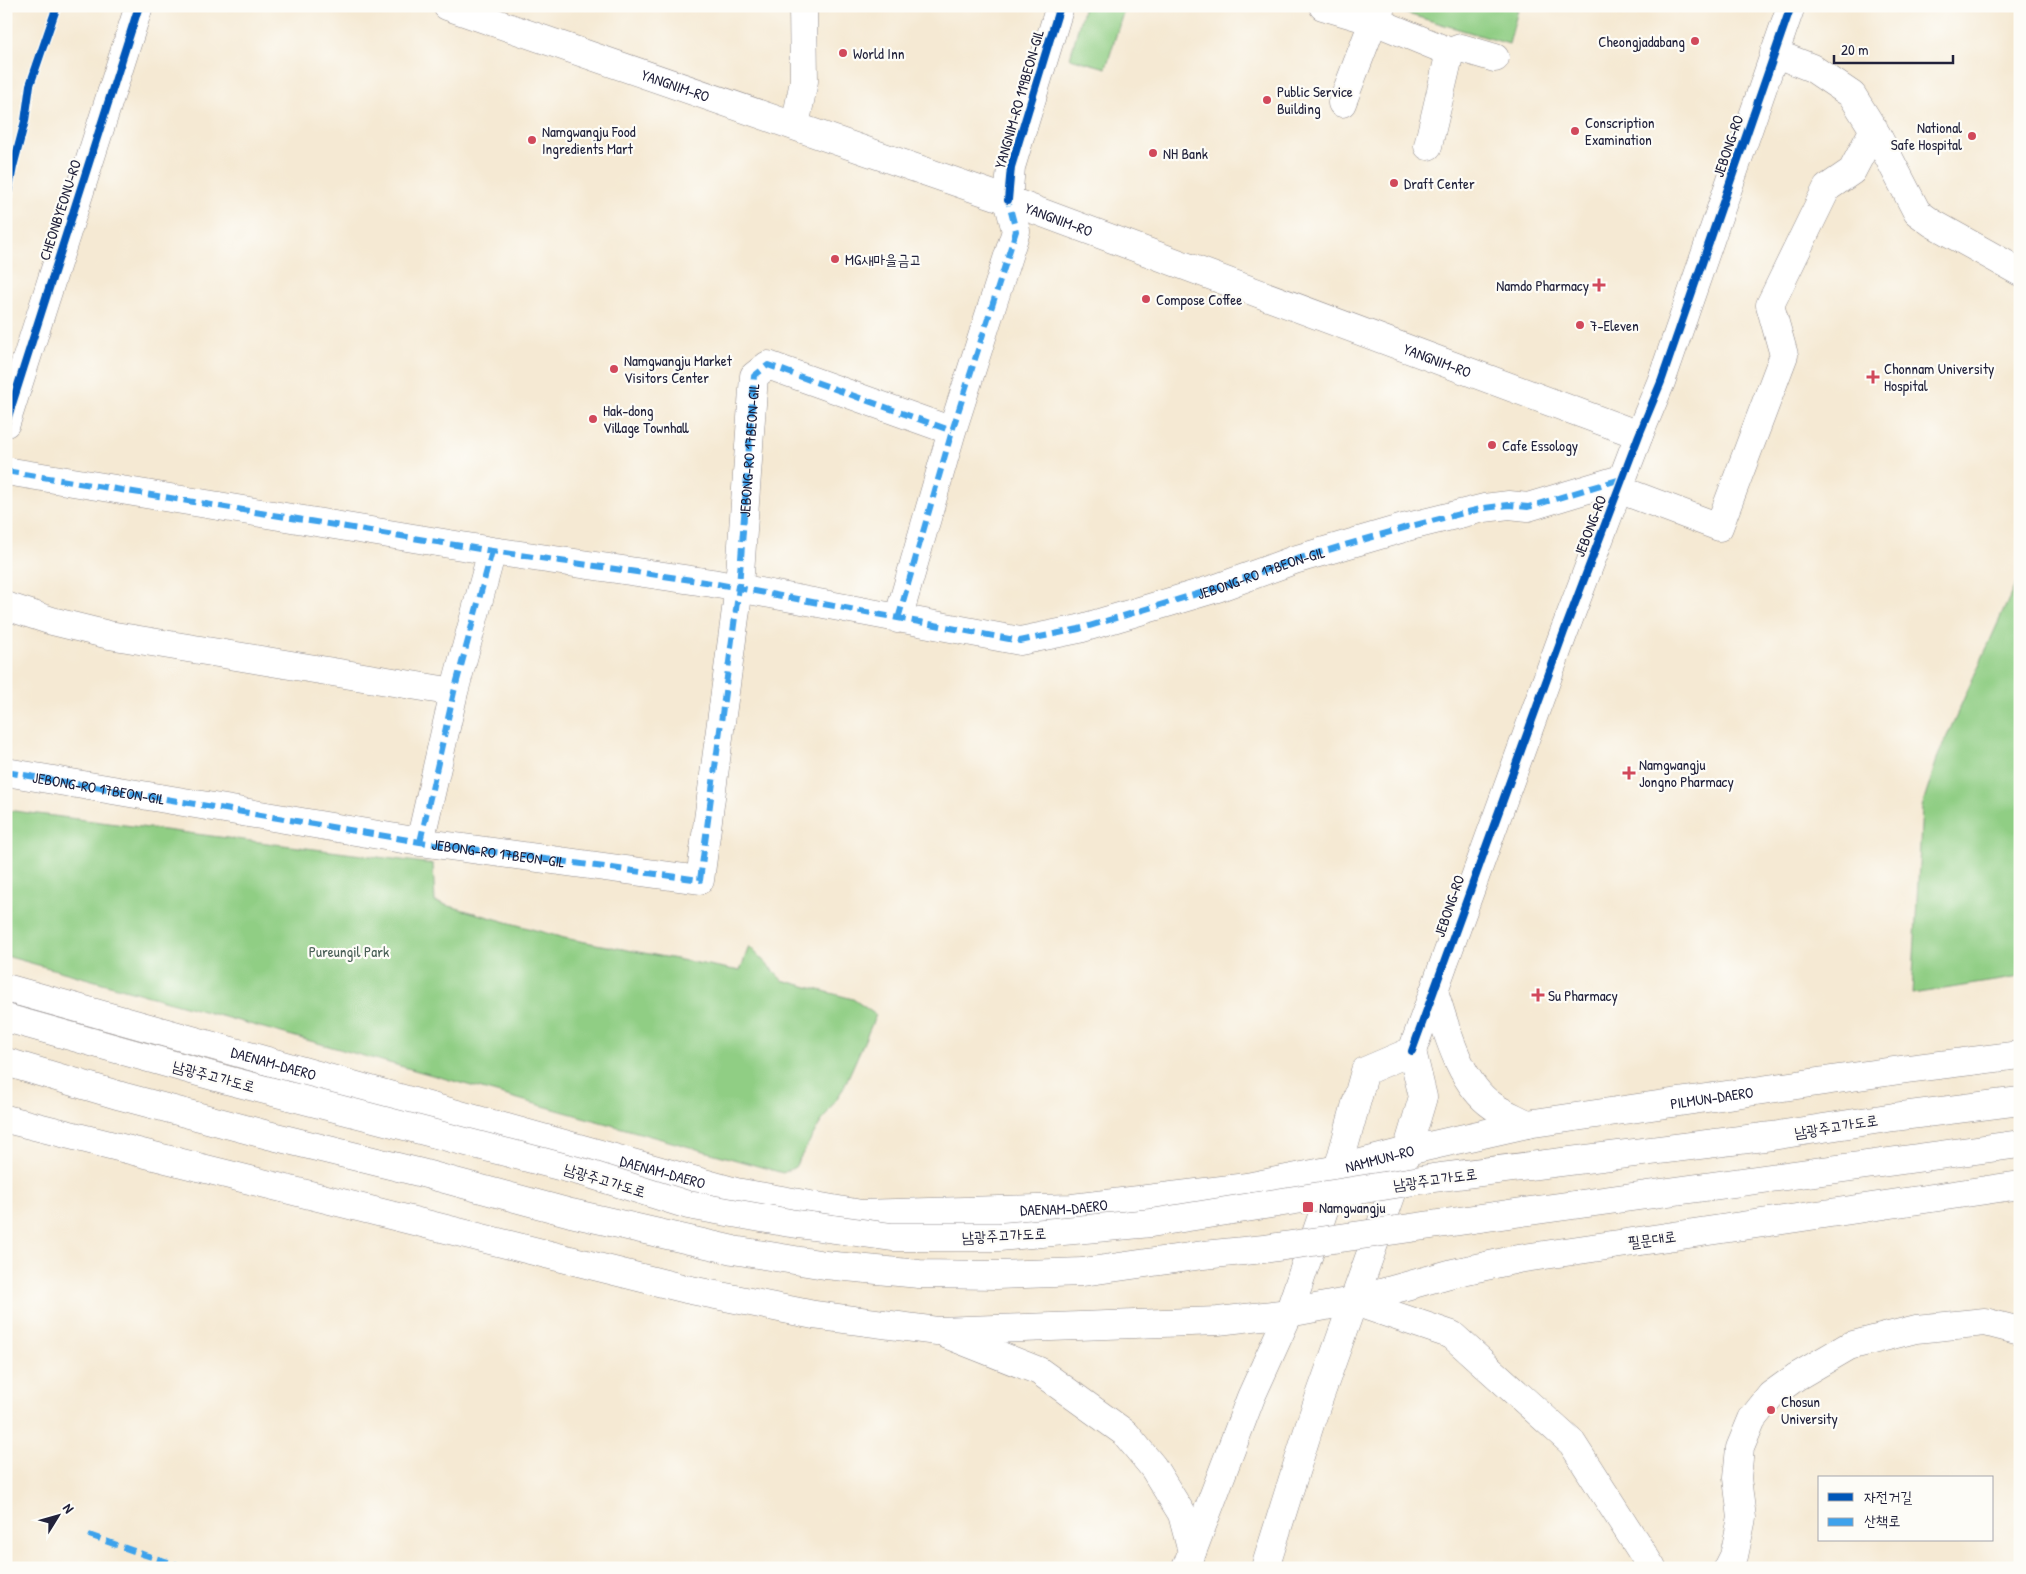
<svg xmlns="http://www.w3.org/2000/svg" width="2026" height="1574" font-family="'Patrick Hand','Poor Story',sans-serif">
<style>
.green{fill:#90ce84;stroke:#597860}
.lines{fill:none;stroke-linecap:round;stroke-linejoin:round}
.minor-casing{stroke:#8c8687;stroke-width:29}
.major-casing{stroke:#8c8687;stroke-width:29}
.minor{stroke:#fff;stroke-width:28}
.major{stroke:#fff;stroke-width:28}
.major-bridge-casing{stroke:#8c8687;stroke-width:29;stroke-linecap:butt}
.major-bridge{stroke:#fff;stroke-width:28}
.quiet{stroke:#3ea2ec;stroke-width:6;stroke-dasharray:12 6;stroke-linecap:butt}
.cycleway-casing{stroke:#fdfcf7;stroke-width:11}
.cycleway{stroke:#0057b8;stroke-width:8}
.poi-dot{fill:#d1495b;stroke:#fdfcf7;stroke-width:2}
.labels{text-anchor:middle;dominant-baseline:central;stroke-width:4.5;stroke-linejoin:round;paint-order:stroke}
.poi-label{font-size:15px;fill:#22223b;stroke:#fdfcf7;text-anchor:start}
.street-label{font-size:15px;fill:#22223b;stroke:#fdfcf7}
.park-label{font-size:15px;fill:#485e55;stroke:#fdfcf7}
</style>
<rect width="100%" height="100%" fill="#fdfcf7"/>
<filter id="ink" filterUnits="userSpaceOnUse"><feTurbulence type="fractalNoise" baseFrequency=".02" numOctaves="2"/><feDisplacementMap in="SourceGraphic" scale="10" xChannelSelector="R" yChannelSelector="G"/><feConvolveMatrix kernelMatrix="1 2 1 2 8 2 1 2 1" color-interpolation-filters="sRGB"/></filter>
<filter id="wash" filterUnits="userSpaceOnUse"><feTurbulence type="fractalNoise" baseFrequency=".0096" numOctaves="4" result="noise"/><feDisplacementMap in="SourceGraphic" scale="20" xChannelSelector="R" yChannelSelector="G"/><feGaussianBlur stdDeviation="1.12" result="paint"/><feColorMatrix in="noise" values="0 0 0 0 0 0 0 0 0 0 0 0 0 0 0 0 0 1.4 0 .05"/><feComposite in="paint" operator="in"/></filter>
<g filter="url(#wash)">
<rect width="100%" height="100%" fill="#f5e9d3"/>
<path class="green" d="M 1084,6 L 1125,6 L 1106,68 L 1070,58 Z
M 1403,6 L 1519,6 L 1509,44 L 1401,12 Z
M 2020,574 L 2020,977 L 1912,994 L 1922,807 L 1938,756 Z
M 6,810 L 433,864 L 435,902 L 564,938 L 740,971 L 749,946 L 782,980 L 853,999 L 876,1015 L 843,1089 L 816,1130 L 795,1167 L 783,1173 L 6,956 Z"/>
</g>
<g filter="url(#ink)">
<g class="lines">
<g class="minor-casing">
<path id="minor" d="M 1323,6 L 1377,22 L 1450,52 L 1428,146
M 1450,52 L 1461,48 L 1495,58
M 1774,53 L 1812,68 L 1852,95 L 1877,135 L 1917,212 L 1932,223 L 2020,272
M 1342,103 L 1370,30 L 1377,22 L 1381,6
M 795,126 L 804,81 L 803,6
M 6,423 L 139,6
M 6,471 L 492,551 L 712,583 L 1020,641 L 1079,629 L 1217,588 L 1294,560 L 1407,527 L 1484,508 L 1509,505 L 1528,507 L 1621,479
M 1618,489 L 1719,527 L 1784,355 L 1770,305 L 1827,188 L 1852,171 L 1874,129
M 6,606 L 52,621 L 109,635 L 454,692
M 898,619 L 952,431 L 1016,231 L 1008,200 L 1011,167 L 1060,6
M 6,772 L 420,842 L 700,880 L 739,587 L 754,376 L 768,365 L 952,431
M 420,842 L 454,692 L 492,551
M 1412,1051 L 1564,632 L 1639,435 L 1661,382 L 1791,6
M 1352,1301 L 1452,1335 L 1572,1443 L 1652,1568
M 1728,1568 L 1734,1556 L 1742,1518 L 1737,1478 L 1740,1448 L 1752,1419 L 1771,1395 L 1796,1377 L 1849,1346 L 1916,1329 L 1985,1322 L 2020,1331"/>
</g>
<g class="major-casing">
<g id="major">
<path id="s1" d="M 447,6 L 1008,200 L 1639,435"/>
<path id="s2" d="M 6,988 L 736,1192 L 861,1214 L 1072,1208 L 1247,1187 L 1338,1169 L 1407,1151 L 1527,1124 L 1907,1069 L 2020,1055"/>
<path d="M 1434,991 C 1446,1028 1459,1083 1493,1106 C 1503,1113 1516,1118 1527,1124"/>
<path d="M 6,1119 L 686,1289 L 814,1315 L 937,1331 L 1218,1321 L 1289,1313 L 1352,1301 L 1453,1273 L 1518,1259 L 2020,1185"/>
<path d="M 948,1335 L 1039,1371 L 1125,1433 L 1153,1467 L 1182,1514 L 1192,1552"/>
<path d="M 1186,1568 L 1251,1397 L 1289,1313 L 1338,1169 L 1365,1071 L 1412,1051 L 1423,1097 L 1407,1151 L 1311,1421 L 1265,1568"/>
</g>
</g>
<use href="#minor" class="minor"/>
<use href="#major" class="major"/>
<g class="major-bridge-casing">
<path id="major-bridge" d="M 6,1018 L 227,1080 L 586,1173 L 688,1205 L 790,1223 L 892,1237 L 999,1237 L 1151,1223 L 1433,1178 L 1772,1136 L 1894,1117 L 2020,1101
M 6,1062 L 121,1096 L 268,1135 L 422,1173 L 571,1213 L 733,1250 L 825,1265 L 919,1274 L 997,1275 L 1083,1272 L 1203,1255 L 1264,1249 L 1537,1210 L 2020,1144"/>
</g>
<use href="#major-bridge" class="major-bridge"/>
<g class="quiet">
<path id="s3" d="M 6,471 L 492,551 L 712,583 L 1020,641 L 1079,629 L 1217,588 L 1294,560 L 1407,527 L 1484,508 L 1509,505 L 1528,507 L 1621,479"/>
<path d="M 898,619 L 952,431 L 1016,231 L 1008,200"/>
<path id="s4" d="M 6,772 L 420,842 L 700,880 L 739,587 L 754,376 L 768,365 L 952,431"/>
<path d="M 420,842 L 454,692 L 492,551"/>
<path d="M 89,1535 L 145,1555 L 188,1568"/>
</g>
<g class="cycleway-casing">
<path id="cycleway" d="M 1008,200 L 1011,167 L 1060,6
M 6,204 L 13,167 L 25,121 L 30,85 L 57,6
M 6,423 L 139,6
M 1412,1051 L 1564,632 L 1639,435 L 1661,382 L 1791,6"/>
</g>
<use href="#cycleway" class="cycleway"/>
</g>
</g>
<g class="poi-dot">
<circle cx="1695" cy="41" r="5"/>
<circle cx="843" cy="53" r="5"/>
<circle cx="1267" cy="100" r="5"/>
<circle cx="1575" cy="131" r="5"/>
<circle cx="1972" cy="136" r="5"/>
<circle cx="532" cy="140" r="5"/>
<circle cx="1153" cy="153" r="5"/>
<circle cx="1394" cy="183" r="5"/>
<circle cx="835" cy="259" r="5"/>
<path d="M1596.5 277.5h5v5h5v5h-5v5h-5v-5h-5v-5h5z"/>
<circle cx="1146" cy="299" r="5"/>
<circle cx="1580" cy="325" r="5"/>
<circle cx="614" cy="369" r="5"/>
<path d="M1870.5 369.5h5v5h5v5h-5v5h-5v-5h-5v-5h5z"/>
<circle cx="593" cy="419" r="5"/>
<circle cx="1492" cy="445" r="5"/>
<path d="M1626.5 765.5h5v5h5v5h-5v5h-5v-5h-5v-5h5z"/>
<path d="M1535.5 987.5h5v5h5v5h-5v5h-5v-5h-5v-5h5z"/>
<rect x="1302" y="1201" width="12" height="12" rx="2.5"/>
<circle cx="1771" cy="1410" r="5"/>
</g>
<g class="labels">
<g class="poi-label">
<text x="1685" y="41" text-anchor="end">Cheongjadabang</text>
<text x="853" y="53">World Inn</text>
<text x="1277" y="91">Public Service<tspan x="1277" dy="17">Building</tspan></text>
<text x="1585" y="122">Conscription<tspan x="1585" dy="17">Examination</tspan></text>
<text x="1962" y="127" text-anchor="end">National<tspan x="1962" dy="17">Safe Hospital</tspan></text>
<text x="542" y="131">Namgwangju Food<tspan x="542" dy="17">Ingredients Mart</tspan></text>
<text x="1163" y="153">NH Bank</text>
<text x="1404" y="183">Draft Center</text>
<text x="845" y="259">MG새마을금고</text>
<text x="1589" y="285" text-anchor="end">Namdo Pharmacy</text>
<text x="1156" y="299">Compose Coffee</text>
<text x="1590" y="325">7-Eleven</text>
<text x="624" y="360">Namgwangju Market<tspan x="624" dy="17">Visitors Center</tspan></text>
<text x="1884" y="368">Chonnam University<tspan x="1884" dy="17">Hospital</tspan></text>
<text x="603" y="410">Hak-dong<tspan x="603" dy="17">Village Townhall</tspan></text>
<text x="1502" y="445">Cafe Essology</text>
<text x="1639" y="764">Namgwangju<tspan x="1639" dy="17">Jongno Pharmacy</tspan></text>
<text x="1548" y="995">Su Pharmacy</text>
<text x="1319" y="1207">Namgwangju</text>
<text x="1781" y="1401">Chosun<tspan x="1781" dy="17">University</tspan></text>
</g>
<g class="street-label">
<text stroke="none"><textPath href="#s1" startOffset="242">YANGNIM-RO</textPath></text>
<text transform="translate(1019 99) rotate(-74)">YANGNIM-RO 119BEON-GIL</text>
<text transform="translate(1728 146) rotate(-71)">JEBONG-RO</text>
<text transform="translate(60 210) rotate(-72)">CHEONBYEONU-RO</text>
<text stroke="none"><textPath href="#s1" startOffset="648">YANGNIM-RO</textPath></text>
<text stroke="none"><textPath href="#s1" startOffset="1052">YANGNIM-RO</textPath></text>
<text stroke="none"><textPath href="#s4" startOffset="1135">JEBONG-RO 17BEON-GIL</textPath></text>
<text transform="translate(1590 526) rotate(-69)">JEBONG-RO</text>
<text stroke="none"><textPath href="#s3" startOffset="1279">JEBONG-RO 17BEON-GIL</textPath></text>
<text stroke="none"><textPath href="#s4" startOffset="94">JEBONG-RO 17BEON-GIL</textPath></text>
<text stroke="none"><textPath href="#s4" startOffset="499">JEBONG-RO 17BEON-GIL</textPath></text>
<text transform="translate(1449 906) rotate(-71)">JEBONG-RO</text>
<text stroke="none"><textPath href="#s2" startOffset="278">DAENAM-DAERO</textPath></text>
<text transform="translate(214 1076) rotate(15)">남광주고가도로</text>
<text stroke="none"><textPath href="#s2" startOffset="1746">PILMUN-DAERO</textPath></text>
<text transform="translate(1836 1126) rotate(-9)">남광주고가도로</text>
<text stroke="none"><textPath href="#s2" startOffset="1408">NAMMUN-RO</textPath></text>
<text stroke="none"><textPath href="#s2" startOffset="682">DAENAM-DAERO</textPath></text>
<text transform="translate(1435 1179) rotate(-8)">남광주고가도로</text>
<text transform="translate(605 1180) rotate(17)">남광주고가도로</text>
<text stroke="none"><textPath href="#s2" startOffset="1088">DAENAM-DAERO</textPath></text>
<text transform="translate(1004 1235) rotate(-3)">남광주고가도로</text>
<text transform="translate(1652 1239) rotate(-8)">필문대로</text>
</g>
<g class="park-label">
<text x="349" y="951">Pureungil Park</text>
</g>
</g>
<rect width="2026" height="1574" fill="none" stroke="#fdfcf7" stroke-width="25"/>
<rect x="1818" y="1476" width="175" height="65" fill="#fdfcf7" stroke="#a5a5ac"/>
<rect x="1828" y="1493" width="25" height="8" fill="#0057b8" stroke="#a5a5ac"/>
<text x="1864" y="1502" font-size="15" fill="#22223b">자전거길</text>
<rect x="1828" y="1518" width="25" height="8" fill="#3ea2ec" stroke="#a5a5ac"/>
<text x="1864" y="1526" font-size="15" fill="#22223b">산책로</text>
<g transform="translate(58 1516) rotate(53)" stroke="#fdfcf7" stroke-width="4" paint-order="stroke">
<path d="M0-4L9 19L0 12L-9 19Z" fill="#22223b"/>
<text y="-8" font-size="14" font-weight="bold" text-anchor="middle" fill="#22223b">N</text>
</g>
<path d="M1834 55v8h119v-8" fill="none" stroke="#22223b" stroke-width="2.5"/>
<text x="1841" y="55" font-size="15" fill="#22223b" stroke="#fdfcf7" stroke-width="4" paint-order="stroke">20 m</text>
</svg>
